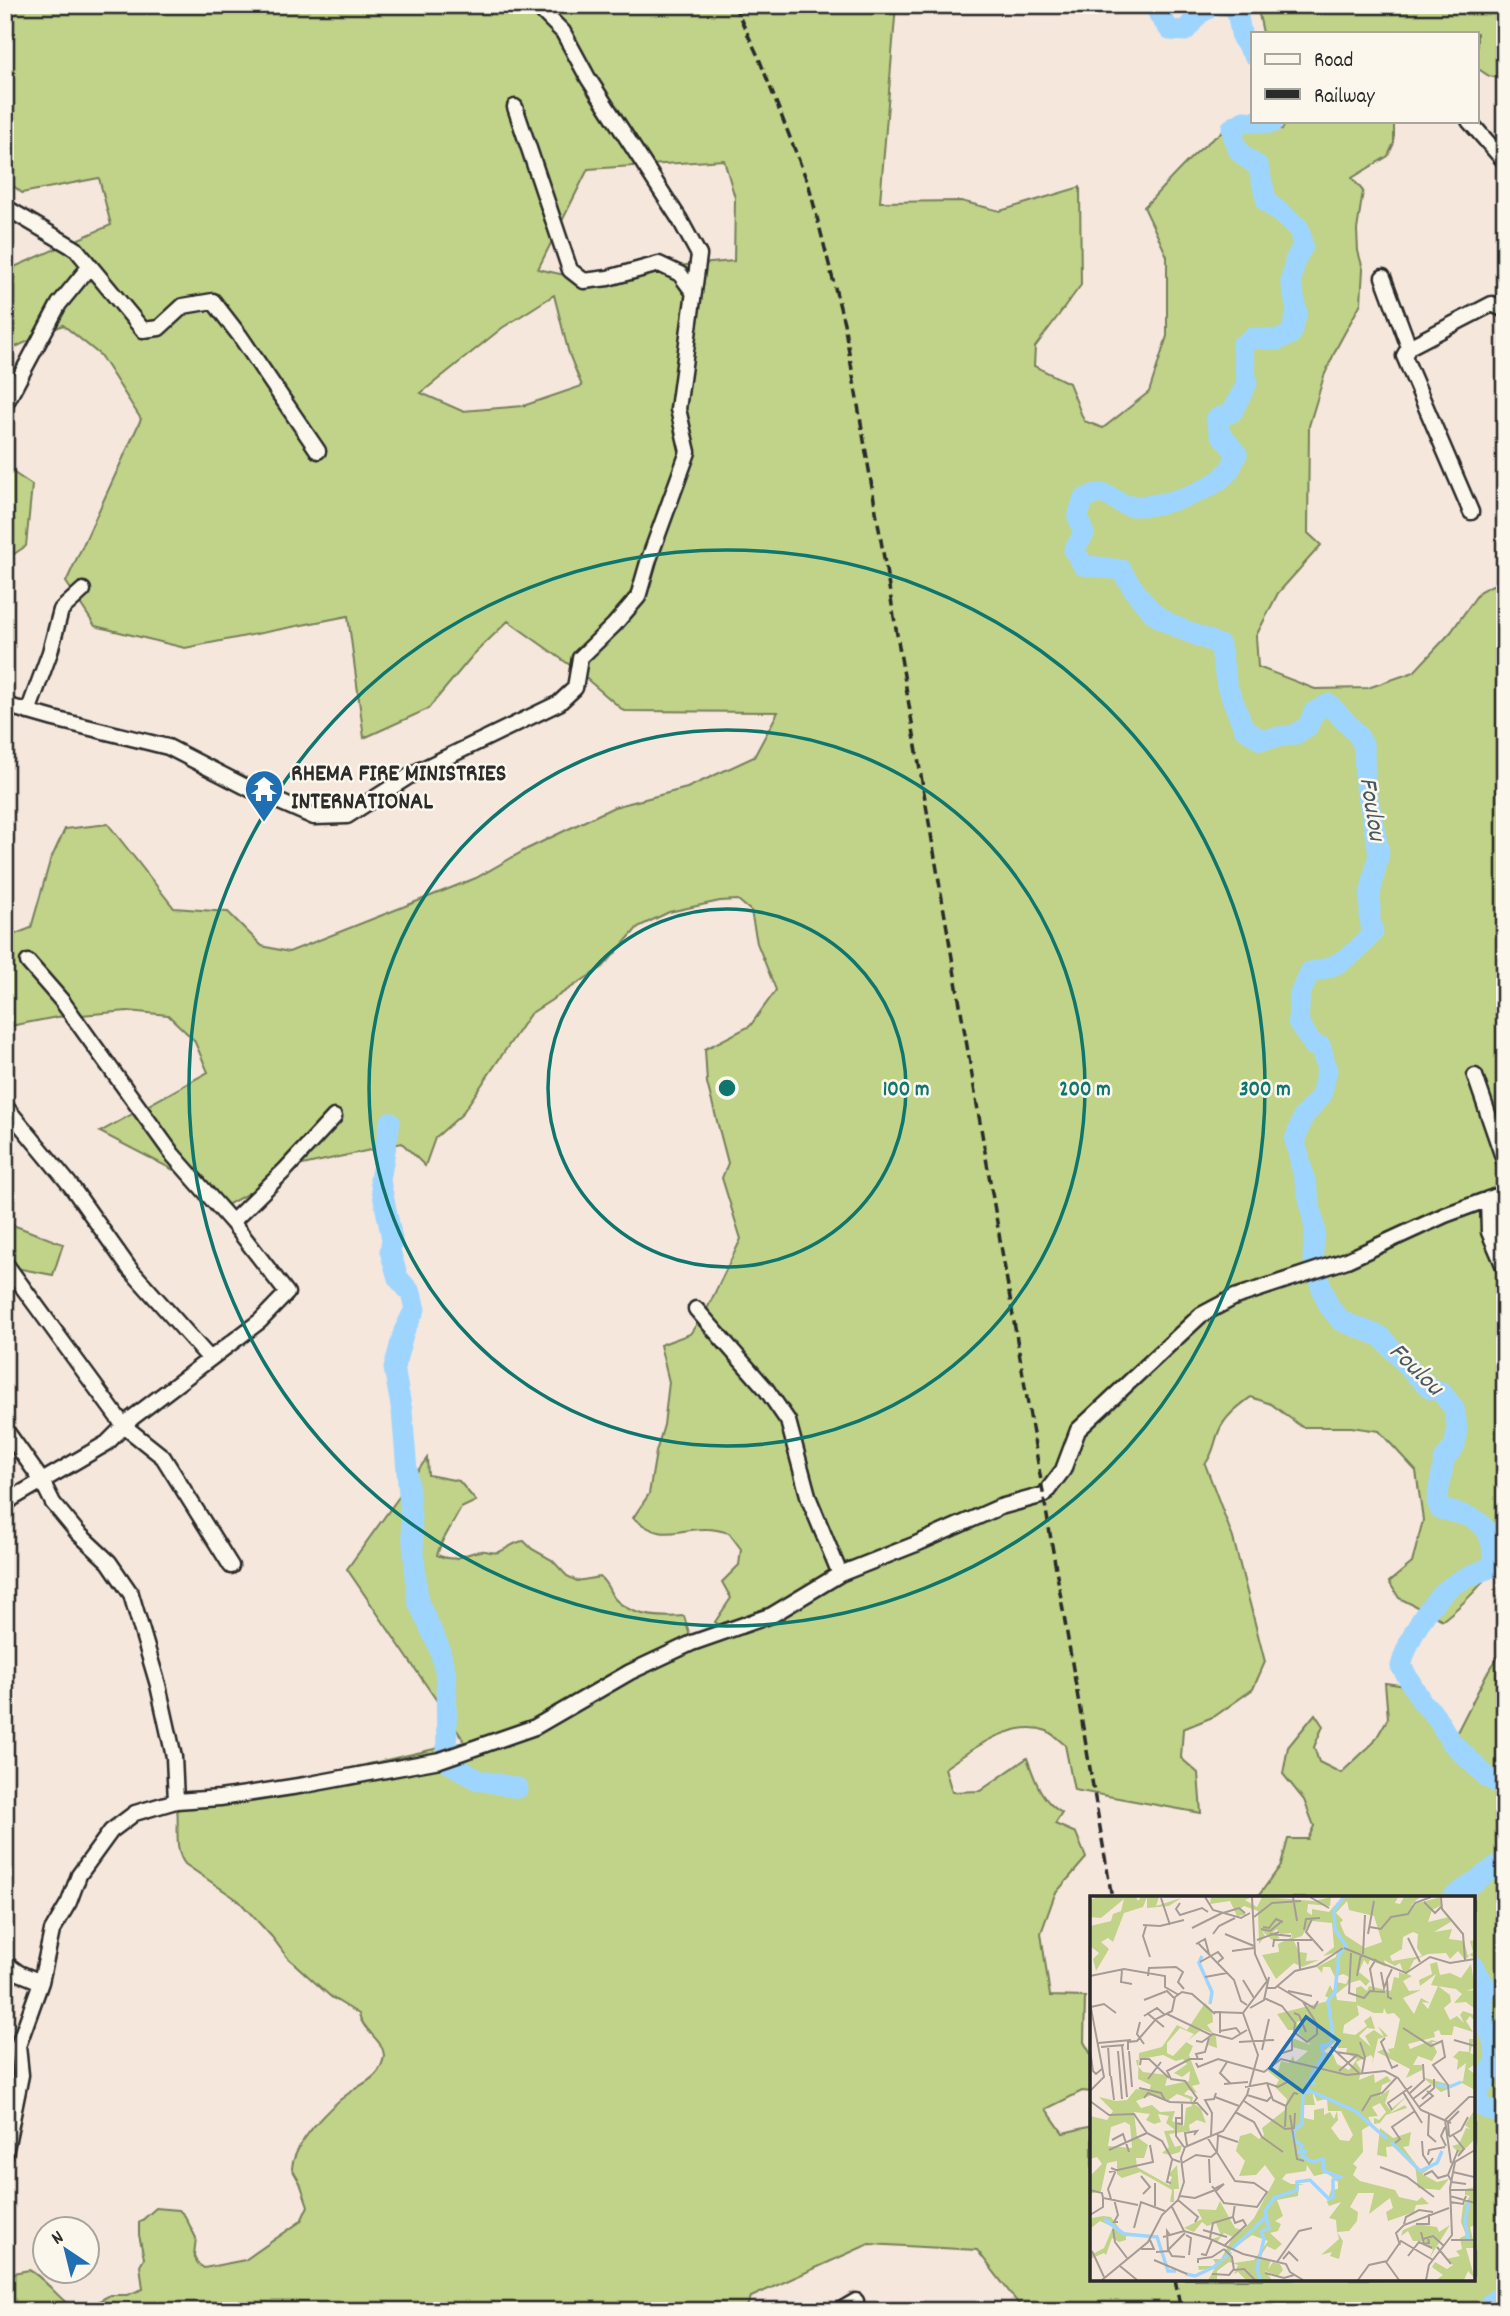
<svg xmlns="http://www.w3.org/2000/svg" width="1510" height="2316" font-family="Dekko,sans-serif">
<style>
.green{fill:#c0d389;stroke:#767f5a;stroke-width:2;fill-rule:evenodd}
.lines{fill:none;stroke-linecap:round;stroke-linejoin:round}
.river{stroke:#9ed5fe;stroke-width:21}
.minor-casing{stroke:#2b2b2b;stroke-width:19}
.minor{stroke:#fbf7ec;stroke-width:14}
.rail{stroke:#2b2b2b;stroke-width:3.5;stroke-dasharray:10 5;stroke-linecap:butt}
.ring{fill:none;stroke:#0f766e;stroke-width:3.5}
.labels{text-anchor:middle;dominant-baseline:central;stroke-width:5;stroke-linejoin:round;paint-order:stroke}
.poi-label{font-size:24px;font-weight:bold;fill:#2b2b2b;stroke:#fbf7ec;text-anchor:start}
.water-label{font-size:26px;font-style:italic;fill:#485660;stroke:#fbf7ec}
.inset-river{fill:none;stroke:#9ed5fe;stroke-width:3.5}
.inset-road{fill:none;stroke:#a59c96;stroke-width:2}
.view{fill:#1f6fb2;fill-opacity:0.15;stroke:#1f6fb2;stroke-width:3.5}
.inset-edge{fill:none;stroke:#2b2b2b;stroke-width:3.5}
.centre{fill:#0f766e;stroke:#fbf7ec;stroke-width:3.5}
.ring-label{font-size:21px;text-anchor:middle;font-weight:bold;fill:#0f766e;stroke:#fbf7ec;stroke-width:5;stroke-linejoin:round;paint-order:stroke}
</style>
<rect width="100%" height="100%" fill="#f6e7dd"/>
<filter id="ink" filterUnits="userSpaceOnUse"><feTurbulence type="fractalNoise" baseFrequency=".0143" numOctaves="2"/><feDisplacementMap in="SourceGraphic" scale="14" xChannelSelector="R" yChannelSelector="G"/><feConvolveMatrix kernelMatrix="1 2 1 2 8 2 1 2 1" color-interpolation-filters="sRGB"/></filter>
<g filter="url(#ink)">
<path class="green" d="M 5,5 L 896,5 L 880,202 L 961,201 L 1000,211 L 1080,187 L 1081,285 L 1035,347 L 1034,366 L 1069,383 L 1084,421 L 1103,428 L 1149,392 L 1167,336 L 1167,256 L 1144,207 C 1172,179 1204,137 1241,122 C 1253,117 1272,124 1282,130 L 1286,121 L 1394,121 L 1394,143 L 1388,156 L 1352,178 L 1363,191 L 1357,230 L 1358,251 L 1363,269 L 1361,303 L 1337,347 L 1324,376 L 1309,426 L 1308,533 L 1321,545 L 1278,593 L 1256,636 L 1258,667 L 1315,689 L 1368,688 L 1414,672 L 1451,632 L 1480,591 L 1505,579 L 1505,1535 L 1491,1536 C 1492,1543 1494,1552 1494,1559 C 1494,1577 1457,1609 1443,1620 L 1399,1598 L 1389,1582 L 1412,1563 L 1423,1520 L 1416,1471 L 1379,1431 L 1351,1427 L 1302,1427 L 1271,1404 L 1251,1397 C 1239,1406 1225,1416 1219,1431 C 1214,1442 1214,1454 1205,1464 L 1233,1538 L 1265,1662 L 1253,1689 L 1215,1716 L 1183,1729 L 1181,1758 L 1198,1773 L 1201,1813 L 1074,1790 L 1065,1745 C 1060,1741 1053,1734 1047,1731 C 1013,1718 971,1750 945,1768 L 952,1792 L 980,1791 L 1027,1758 C 1035,1780 1041,1801 1062,1813 L 1055,1824 L 1076,1833 L 1086,1858 L 1055,1894 L 1041,1933 L 1050,1996 L 1085,1997 L 1084,2042 L 1092,2056 L 1092,2092 L 1082,2091 L 1046,2109 L 1063,2133 L 1092,2126 L 1092,2279 L 1473,2279 L 1473,1898 L 1257,1898 L 1281,1865 L 1288,1839 L 1308,1839 L 1314,1826 L 1304,1800 L 1283,1774 L 1288,1747 L 1315,1714 L 1323,1726 L 1314,1747 L 1319,1762 L 1341,1773 L 1374,1742 L 1388,1718 L 1385,1683 L 1413,1687 L 1452,1742 L 1486,1675 L 1505,1647 L 1505,2311 L 1024,2311 L 977,2250 L 869,2244 L 751,2297 L 745,2311 L 81,2311 L 110,2295 L 127,2295 L 143,2289 L 140,2265 L 144,2258 L 139,2235 L 139,2223 L 156,2208 L 179,2210 L 185,2216 L 196,2238 L 194,2255 L 197,2263 L 204,2268 L 245,2260 L 301,2221 L 308,2206 L 300,2183 L 292,2169 C 293,2144 329,2107 349,2093 C 357,2087 369,2082 376,2074 C 380,2070 384,2060 384,2055 C 383,2040 362,2030 359,2014 L 331,1997 L 287,1957 L 272,1937 L 239,1901 L 185,1864 C 172,1847 181,1821 176,1801 L 220,1798 L 465,1742 L 347,1569 L 427,1458 L 428,1475 L 459,1481 L 476,1501 L 461,1508 L 441,1544 L 437,1555 C 459,1564 462,1553 481,1551 C 488,1550 491,1554 498,1552 C 508,1549 513,1542 524,1541 L 532,1549 L 552,1560 L 567,1576 L 577,1581 L 600,1577 C 610,1586 609,1593 615,1599 C 632,1617 661,1618 684,1616 L 692,1643 L 727,1631 L 715,1622 L 731,1598 L 722,1582 L 739,1565 L 741,1549 L 729,1533 C 722,1531 714,1529 707,1529 C 674,1528 666,1544 633,1518 L 649,1494 L 656,1452 L 664,1425 L 669,1382 L 660,1345 L 690,1334 L 707,1309 L 741,1239 L 722,1178 L 728,1163 L 707,1083 L 705,1049 L 750,1026 L 776,990 L 757,943 L 751,911 L 738,900 L 720,901 L 669,912 L 638,927 L 603,967 L 530,1014 L 461,1115 L 435,1138 L 425,1166 L 402,1143 L 298,1166 L 227,1205 L 195,1181 L 100,1132 L 208,1072 L 194,1040 L 168,1015 L 128,1011 L 57,1017 L 10,1026 L 5,1012 L 5,938 L 31,928 L 50,861 L 65,829 L 108,824 L 174,908 L 228,912 L 262,946 L 289,952 L 476,878 L 527,849 L 614,807 L 687,788 L 754,757 L 778,712 L 624,711 L 574,668 L 508,621 L 473,655 L 428,709 L 364,738 L 348,616 L 185,648 L 95,626 L 66,582 L 141,419 L 100,355 L 63,325 L 5,352 L 5,271 L 111,225 L 99,178 L 22,193 L 5,179 ZM 724,160 L 735,198 L 734,261 L 675,266 L 591,281 L 538,269 L 588,169 ZM 554,295 L 569,354 L 582,386 L 523,406 L 462,411 L 421,393 L 502,328 Z
M 1257,5 L 1505,5 L 1505,79 L 1489,76 L 1477,68 L 1477,33 L 1263,33 Z
M 5,467 L 32,485 L 26,546 L 5,560 Z
M 5,1222 L 63,1244 L 53,1275 L 5,1266 Z
M 29,2270 C 47,2279 65,2308 81,2311 L 5,2311 L 5,2272 L 13,2273 Z"/>
<g class="lines">
<path class="river" d="M 1164,5 L 1159,15 L 1170,30 L 1185,31 L 1199,14 L 1214,5
M 1227,5 L 1236,7 L 1242,38 L 1253,54
M 1272,121 L 1272,123 L 1244,121 L 1232,128 C 1235,150 1239,154 1258,166 L 1267,202 L 1299,228 L 1303,246 L 1295,260 L 1291,281 L 1297,312 L 1291,334 L 1278,340 L 1252,338 L 1242,345 L 1247,383 L 1232,412 L 1216,419 L 1220,433 L 1237,454 C 1234,459 1233,465 1230,469 C 1213,493 1161,507 1133,506 C 1112,506 1109,483 1083,500 L 1078,517 L 1084,534 L 1074,550 L 1083,565 L 1121,570 C 1131,585 1141,602 1155,614 C 1173,629 1199,635 1220,645 L 1227,686 L 1244,728 L 1261,740 L 1296,734 L 1308,726 L 1314,712 L 1329,704 L 1358,735 L 1364,747 L 1365,782 L 1379,852 L 1370,896 L 1370,921 L 1373,932 C 1357,953 1337,969 1310,972 L 1300,994 L 1298,1022 L 1314,1046 L 1321,1047 L 1327,1070 L 1321,1096 L 1303,1117 L 1295,1140 L 1309,1198 L 1315,1230 L 1313,1255 L 1322,1289 L 1329,1306 L 1341,1321 L 1380,1336 L 1415,1374 L 1431,1389 L 1441,1392 L 1454,1408 L 1457,1428 L 1455,1445 L 1444,1460 L 1437,1501 L 1440,1509 C 1464,1515 1487,1517 1492,1545 C 1493,1553 1494,1559 1492,1567 C 1480,1572 1467,1576 1456,1583 C 1429,1600 1409,1637 1401,1666 L 1422,1702 L 1435,1715 L 1451,1742 L 1487,1777 L 1505,1787
M 390,1122 L 380,1180 L 392,1239 L 390,1251 L 398,1278 L 411,1293 L 415,1309 L 404,1331 L 394,1368 L 402,1411 L 418,1602 L 439,1647 L 446,1675 L 447,1752
M 449,1763 L 478,1780 L 518,1788
M 1452,1898 L 1505,1860
M 1473,1966 L 1486,1987 C 1485,1995 1481,2006 1483,2014 C 1487,2030 1498,2044 1495,2061 C 1492,2075 1475,2092 1477,2100 C 1479,2109 1497,2112 1505,2115
M 1491,2311 L 1491,2303 L 1505,2293"/>
<g class="minor-casing">
<path id="minor" d="M 515,107 L 570,270 L 584,281 L 608,278 L 659,264 L 680,274 L 694,293
M 1469,121 L 1505,162
M 5,207 L 76,249 L 143,330 L 159,328 L 183,306 L 213,301 L 240,336 L 318,451
M 1383,277 L 1409,347 L 1404,356 L 1471,512
M 1409,347 L 1492,304 L 1505,310
M 5,405 L 59,304 L 90,266
M 5,705 L 54,719 L 168,747 L 250,789 L 314,817 L 347,816 L 414,773 L 559,703 L 575,688 L 580,658 L 614,625 L 638,597 L 649,559 L 688,452 L 678,409 L 699,255 L 680,220 L 588,78 L 563,32 L 536,5
M 28,712 L 50,652 L 61,610 L 83,590
M 1475,1076 L 1505,1163
M 5,1106 L 71,1186 L 129,1268 L 210,1359
M 1488,1199 L 1489,1232 L 1505,1269
M 232,1222 L 286,1169 L 334,1117
M 5,1263 L 124,1426 L 163,1457 L 231,1566
M 696,1309 L 766,1389 L 788,1421 L 809,1499 L 840,1574
M 5,1429 L 42,1481 L 53,1503 L 77,1532 L 109,1562 L 131,1594 L 158,1685 L 174,1757 L 176,1801
M 5,1505 L 13,1498 L 107,1443 L 132,1418 L 260,1321 L 287,1293 L 232,1222 L 173,1155 L 62,1001 L 28,962
M 5,1963 L 19,1973 L 41,1982
M 5,2154 L 21,2075 L 18,2046 L 41,1982 L 52,1931 L 69,1902 L 79,1875 L 111,1831 L 135,1813 L 176,1801 L 220,1798 L 305,1785 L 440,1760 L 535,1727 L 630,1672 L 692,1643 L 772,1615 L 840,1574 L 916,1544 L 1000,1507 L 1044,1495 L 1063,1470 L 1078,1430 L 1201,1315 L 1235,1297 L 1347,1260 L 1445,1215 L 1505,1193
M 839,2311 L 856,2301"/>
</g>
<use href="#minor" class="minor"/>
<path class="rail" d="M 734,5 L 758,56 L 809,186 L 844,323 L 1112,1898
M 1175,2279 L 1181,2311"/>
</g>
</g>
<g class="ring">
<circle cx="727" cy="1088" r="179"/>
<circle cx="727" cy="1088" r="358"/>
<circle cx="727" cy="1088" r="538"/>
</g>
<defs>
<g id="temple-pin" transform="scale(2.0125)"><path d="M0 17L-7.5 6A9.5 9.5 0 1 1 7.5 6Z" fill="#1f6fb2" stroke="#fbf7ec"/><path d="M0-6L5-2H3V0L6.5 2.5H4V6H1.5V3h-3V6H-4V2.5H-6.5L-3 0V-2H-5Z" fill="#fff"/></g>
</defs>
<g fill-rule="evenodd">
<use href="#temple-pin" x="264" y="789"/>
</g>
<g class="labels">
<g class="poi-label">
<text x="291" y="775">RHEMA FIRE MINISTRIES<tspan x="291" dy="28">INTERNATIONAL</tspan></text>
</g>
<g class="water-label">
<text transform="translate(1371 809) rotate(81)">Foulou</text>
<text transform="translate(1415 1370) rotate(44)">Foulou</text>
</g>
</g>
<g transform="translate(1090 1896)">
<rect width="385" height="385" fill="#f6e7dd"/>
<path d="M 8,1 L 46,1 L 48,5 L 51,1 L 69,1 L 66,10 L 91,2 L 79,10 L 57,12 L 57,1 L 53,11 L 34,17 L 23,46 L 18,42 L 11,46 L 19,53 L 6,75 L 3,63 L 9,57 L 0,50 L 0,30 L 21,25 L 23,18 L 31,15 L 34,3 L 11,22 L 0,21 L 0,4 ZM 121,1 L 162,1 L 155,4 L 167,11 L 172,1 L 224,5 L 241,1 L 240,10 L 218,8 L 217,16 L 222,19 L 222,13 L 239,16 L 252,1 L 308,1 L 305,7 L 310,8 L 314,1 L 330,1 L 321,9 L 351,1 L 352,9 L 342,14 L 338,26 L 359,21 L 362,25 L 344,36 L 362,33 L 359,43 L 374,45 L 378,60 L 383,56 L 380,45 L 385,44 L 385,63 L 380,59 L 375,64 L 368,55 L 360,63 L 356,57 L 338,58 L 324,64 L 317,78 L 322,80 L 313,85 L 319,95 L 331,94 L 313,102 L 324,118 L 331,102 L 340,107 L 332,106 L 338,113 L 348,90 L 360,99 L 361,106 L 354,112 L 360,124 L 367,120 L 374,127 L 370,119 L 373,115 L 385,119 L 385,125 L 380,120 L 376,125 L 383,136 L 364,130 L 362,139 L 351,139 L 349,134 L 344,136 L 345,141 L 318,148 L 320,153 L 342,144 L 348,146 L 342,146 L 347,156 L 342,165 L 328,160 L 323,169 L 332,169 L 332,174 L 316,182 L 320,173 L 287,156 L 294,153 L 300,158 L 298,153 L 304,152 L 310,123 L 304,117 L 297,118 L 294,112 L 293,117 L 284,117 L 267,109 L 269,119 L 254,129 L 253,137 L 265,139 L 277,130 L 274,125 L 281,120 L 285,133 L 277,132 L 269,140 L 281,151 L 275,140 L 284,134 L 294,141 L 288,130 L 298,140 L 288,143 L 282,169 L 283,162 L 281,159 L 266,166 L 271,174 L 269,184 L 284,178 L 285,187 L 297,180 L 301,185 L 292,189 L 290,200 L 300,193 L 295,207 L 300,214 L 318,199 L 300,217 L 315,209 L 317,212 L 296,219 L 290,227 L 284,228 L 284,222 L 289,224 L 296,216 L 290,207 L 282,211 L 288,220 L 278,221 L 282,228 L 272,234 L 273,256 L 263,268 L 267,271 L 263,279 L 270,285 L 305,294 L 309,301 L 327,305 L 332,301 L 339,308 L 326,309 L 324,316 L 298,325 L 296,316 L 303,312 L 300,302 L 279,318 L 284,297 L 268,297 L 260,311 L 268,316 L 267,325 L 259,335 L 247,336 L 253,345 L 249,363 L 240,360 L 242,356 L 231,359 L 249,343 L 247,336 L 246,324 L 239,322 L 251,306 L 239,310 L 237,306 L 241,294 L 248,293 L 248,286 L 237,277 L 224,280 L 217,269 L 216,275 L 196,278 L 192,283 L 201,288 L 215,288 L 209,289 L 208,300 L 187,304 L 193,320 L 185,325 L 191,328 L 188,335 L 180,337 L 192,348 L 185,354 L 177,350 L 170,361 L 181,364 L 178,373 L 183,366 L 190,368 L 193,374 L 188,380 L 175,375 L 182,384 L 156,384 L 148,376 L 144,378 L 148,369 L 139,366 L 127,375 L 127,384 L 118,384 L 125,372 L 109,374 L 108,370 L 127,370 L 123,363 L 131,363 L 143,341 L 134,337 L 127,346 L 122,343 L 131,340 L 126,327 L 117,330 L 112,326 L 104,336 L 94,332 L 112,323 L 107,313 L 126,314 L 130,305 L 145,332 L 153,334 L 164,322 L 185,283 L 175,269 L 166,279 L 149,280 L 155,265 L 146,255 L 150,240 L 161,237 L 169,243 L 174,239 L 172,232 L 195,214 L 197,203 L 185,191 L 189,184 L 178,175 L 181,171 L 188,175 L 191,165 L 199,167 L 203,160 L 205,166 L 218,155 L 202,151 L 202,142 L 221,149 L 208,137 L 213,124 L 207,126 L 208,134 L 198,134 L 187,118 L 242,104 L 235,100 L 240,89 L 243,95 L 246,86 L 256,88 L 259,81 L 253,78 L 245,81 L 240,71 L 233,71 L 232,77 L 227,71 L 246,61 L 247,56 L 233,60 L 244,51 L 242,27 L 221,25 L 212,40 L 203,43 L 209,56 L 217,57 L 216,65 L 229,64 L 212,71 L 204,67 L 186,83 L 172,59 L 189,56 L 188,48 L 202,41 L 201,37 L 190,38 L 187,33 L 183,36 L 190,42 L 182,44 L 172,35 L 175,40 L 169,48 L 168,15 L 154,10 L 150,13 L 157,19 L 147,20 L 140,5 L 120,8 ZM 257,5 L 259,14 L 284,20 L 292,46 L 275,52 L 255,39 L 250,27 L 253,24 L 246,17 ZM 323,36 L 328,38 L 327,52 L 332,60 L 302,65 L 300,60 L 312,53 L 313,41 ZM 274,64 L 278,69 L 280,64 L 296,71 L 294,64 L 305,70 L 310,67 L 314,78 L 309,76 L 309,82 L 304,81 L 301,95 L 279,90 L 277,95 L 271,90 L 266,92 L 266,106 L 247,104 L 246,98 L 260,87 L 270,84 L 276,90 L 280,85 L 269,76 ZM 246,145 L 248,152 L 257,152 L 256,157 L 267,163 L 259,174 L 247,168 L 243,158 L 233,156 ZM 222,194 L 227,205 L 237,203 L 238,215 L 251,215 L 263,239 L 259,245 L 250,244 L 241,232 L 248,224 L 247,215 L 244,223 L 240,216 L 234,219 L 234,212 L 224,214 L 224,224 L 214,222 L 214,209 L 225,209 ZM 162,339 L 178,345 L 164,364 L 144,367 L 140,355 ZM 347,66 L 350,79 L 360,77 L 371,82 L 381,68 L 385,92 L 376,95 L 385,94 L 385,113 L 376,106 L 364,107 L 372,98 L 366,93 L 341,89 L 346,78 L 330,90 L 329,84 L 342,78 L 340,68 ZM 115,107 L 122,114 L 123,126 L 117,129 L 126,141 L 127,152 L 118,149 L 121,137 L 112,133 L 96,146 L 103,150 L 99,159 L 110,188 L 102,190 L 107,197 L 98,194 L 94,198 L 103,201 L 102,206 L 111,213 L 116,227 L 107,224 L 99,229 L 100,235 L 79,238 L 85,251 L 92,249 L 90,256 L 80,259 L 72,257 L 79,251 L 74,235 L 85,234 L 76,227 L 79,220 L 68,218 L 71,226 L 64,228 L 56,224 L 60,218 L 44,216 L 47,241 L 58,249 L 54,262 L 46,262 L 47,271 L 79,289 L 82,281 L 78,279 L 87,269 L 89,293 L 84,293 L 84,306 L 80,306 L 82,294 L 50,276 L 32,282 L 27,278 L 27,265 L 17,267 L 11,295 L 0,298 L 0,280 L 12,268 L 7,261 L 0,263 L 0,220 L 17,224 L 23,215 L 9,201 L 26,205 L 37,204 L 46,193 L 59,195 L 61,189 L 48,183 L 49,157 L 72,151 L 87,129 L 97,134 ZM 90,132 L 104,138 L 83,160 L 77,157 L 77,147 ZM 73,159 L 86,165 L 93,163 L 97,168 L 84,177 L 92,181 L 100,175 L 99,185 L 75,190 L 78,179 L 53,176 L 47,169 L 46,164 ZM 87,198 L 100,203 L 102,210 L 96,212 L 94,230 L 82,225 L 85,215 L 70,216 L 62,209 L 51,212 L 46,205 L 62,199 L 77,205 ZM 35,226 L 40,229 L 42,252 L 18,250 L 21,231 ZM 379,143 L 384,143 L 380,157 L 385,159 L 385,168 L 378,173 L 385,178 L 385,194 L 372,187 L 351,196 L 332,181 L 361,189 L 373,185 L 376,167 L 367,174 L 368,164 L 363,161 L 369,155 L 379,156 ZM 385,213 L 385,243 L 370,258 L 362,250 L 369,248 L 376,232 L 380,233 L 375,229 ZM 290,232 L 303,242 L 321,236 L 319,250 L 313,251 L 331,275 L 350,263 L 352,253 L 350,265 L 332,278 L 347,286 L 359,283 L 350,294 L 328,292 L 325,269 L 306,250 L 296,251 L 297,261 L 287,259 ZM 385,291 L 385,329 L 380,331 L 385,352 L 376,352 L 385,383 L 378,375 L 374,384 L 346,384 L 353,379 L 342,371 L 345,366 L 357,373 L 363,369 L 356,363 L 370,360 L 366,355 L 372,353 L 370,342 L 376,339 L 371,326 L 373,310 L 380,300 L 375,299 L 375,293 ZM 13,320 L 21,321 L 32,336 L 48,338 L 36,339 L 36,344 L 29,346 L 22,342 L 16,359 L 14,357 L 0,363 L 0,354 L 3,358 L 14,352 L 23,331 L 10,325 L 0,333 L 2,322 ZM 327,328 L 347,331 L 349,336 L 360,329 L 339,363 L 343,354 L 333,345 L 323,345 L 318,335 L 311,340 L 313,334 Z" fill="#c0d389" fill-rule="evenodd"/>
<path class="inset-river" d="M 112,60 L 109,67 L 122,96 L 120,108M 347,189 L 359,191 L 371,186M 218,194 L 265,215 L 297,243M 301,246 L 330,275 L 347,267 L 352,255M 14,323 L 34,338 L 67,341 L 78,375 L 86,375M 378,344 L 375,324 L 379,305M 142,353 L 177,320M 96,378 L 105,380 L 124,371 L 141,356M 170,384 L 167,372 L 174,343 L 171,336 L 179,332 L 175,315 L 184,302 L 207,294 L 207,286 L 220,284 L 239,303 L 243,301 L 243,284 L 250,281 L 234,275 L 233,263 L 222,266 L 212,260 L 215,255 L 209,256 L 212,250 L 203,242 L 204,234 L 212,228 L 213,195 L 218,196 L 218,186 L 223,187 L 221,180 L 234,159 L 231,150 L 239,149 L 243,141 L 238,105 L 245,96 L 249,58 L 256,50 L 245,33 L 244,14 L 254,1"/>
<path class="inset-road" d="M 115,1 L 123,14 L 151,22 L 160,17M 203,1 L 207,25M 220,1 L 239,12M 351,1 L 352,13 L 373,38 L 375,64M 71,2 L 80,29M 334,6 L 345,17 L 352,10M 90,7 L 86,13 L 90,19 L 112,12 L 118,16M 133,17 L 149,12 L 155,17M 164,21 L 182,7 L 211,5M 222,23 L 216,36 L 233,55M 53,29 L 70,30 L 94,24M 56,30 L 53,40 L 60,61M 173,31 L 179,32 L 186,23 L 193,26M 280,31 L 291,33 L 301,21 L 318,18 L 325,7 L 341,1M 102,32 L 132,17M 171,33 L 180,35 L 191,26M 214,34 L 216,23 L 230,22M 123,38 L 129,30 L 145,22M 135,38 L 164,50M 180,38 L 201,40M 278,38 L 284,5M 318,42 L 330,66M 167,44 L 189,36M 208,46 L 210,73M 108,47 L 144,84 L 151,105 L 157,109M 106,48 L 115,43 L 119,58M 183,51 L 184,44 L 222,44M 254,52 L 316,77 L 340,61 L 360,67 L 385,63M 142,55 L 164,52M 261,57 L 259,97 L 274,102 L 280,95 L 295,96M 273,58 L 275,19M 110,66 L 128,56 L 133,62 L 128,66M 302,73 L 297,83 L 298,101 L 302,103M 32,74 L 31,86 L 42,88M 291,76 L 294,92 L 297,84M 0,80 L 34,73 L 75,80 L 75,91 L 89,99M 58,80 L 59,72 L 86,71 L 93,76 L 88,86 L 94,93M 267,80 L 271,58M 115,81 L 137,77M 153,84 L 164,102M 187,90 L 224,112 L 228,105M 176,92 L 185,92 L 205,75 L 226,70 L 253,52M 198,95 L 222,100M 284,95 L 280,73 L 286,63M 174,102 L 192,110 L 205,127 L 204,136 L 217,146 L 227,138 L 227,128 L 213,106M 54,104 L 77,95 L 84,102M 0,107 L 14,181 L 0,195M 1,111 L 14,108 L 26,117M 160,112 L 174,104 L 179,81M 130,115 L 130,137M 124,116 L 153,117M 57,117 L 74,131M 204,117 L 209,119 L 216,136M 77,118 L 121,139M 54,120 L 67,112 L 75,119M 50,126 L 47,138 L 54,148M 313,132 L 341,150 L 352,145 L 355,161 L 343,169 L 358,189 L 359,201M 130,135 L 146,132 L 150,137M 295,142 L 291,146 L 302,172 L 308,169M 364,144 L 385,150M 106,145 L 112,146 L 123,138 L 142,143 L 157,134M 149,146 L 184,144M 270,146 L 275,161 L 272,177M 8,147 L 41,144M 32,149 L 37,201M 18,150 L 20,180M 11,151 L 34,149M 241,151 L 269,177M 0,154 L 3,175 L 6,178 L 13,172M 38,154 L 38,146 L 47,145 L 66,123 L 82,115 L 85,101 L 92,96 L 102,98 L 125,118M 172,154 L 179,123M 28,155 L 30,179M 39,155 L 42,191M 246,156 L 267,159M 189,158 L 202,154 L 202,143M 108,163 L 106,158 L 115,156 L 119,142M 137,166 L 130,177 L 141,188M 106,167 L 108,171 L 128,163 L 174,176 L 191,163 L 257,179 L 295,175 L 308,182 L 331,214 L 361,227M 50,169 L 51,163 L 59,163 L 79,182M 249,175 L 267,159 L 274,163M 30,179 L 32,203M 21,180 L 24,204M 58,183 L 71,166M 177,187 L 183,204 L 196,210M 134,188 L 158,186M 155,191 L 177,187 L 188,191 L 199,185M 49,192 L 71,197 L 75,204M 313,196 L 332,227M 320,197 L 334,184 L 333,168M 157,199 L 177,205 L 181,201M 125,201 L 149,210M 54,202 L 58,197 L 80,206 L 107,207 L 118,219M 323,203 L 341,189M 332,203 L 344,192 L 344,183M 0,205 L 19,219 L 44,218 L 57,237 L 72,245 L 82,263 L 90,266M 154,205 L 195,233 L 204,232 L 205,217M 104,206 L 107,202 L 95,185 L 81,183 L 77,175 L 100,163 L 113,163M 329,211 L 343,200 L 337,195M 302,214 L 298,207 L 322,190M 272,215 L 281,200 L 292,197 L 307,181M 145,216 L 164,226 L 172,241 L 193,256M 339,218 L 338,239 L 346,246M 200,219 L 207,263 L 214,265M 92,222 L 86,222 L 86,240 L 94,251M 355,224 L 361,267M 355,224 L 379,201 L 385,201M 85,227 L 92,228 L 92,207M 195,231 L 196,210 L 204,197 L 208,198M 355,231 L 351,240 L 356,250M 127,239 L 148,246M 363,239 L 374,253 L 368,260M 121,240 L 122,217 L 115,204 L 124,203 L 126,197M 359,240 L 358,226 L 369,215M 117,241 L 145,285 L 164,287 L 177,296 L 167,311 L 134,307 L 122,290M 359,241 L 371,234 L 378,221M 22,244 L 33,238 L 39,256M 332,245 L 333,259 L 339,268 L 343,262M 305,247 L 310,243 L 302,231 L 325,215M 97,249 L 95,237 L 107,235 L 104,239M 19,254 L 57,237M 368,254 L 358,279 L 362,286 L 376,288M 338,259 L 339,254 L 355,251M 119,263 L 120,287M 92,267 L 106,259 L 121,261 L 127,256 L 128,240M 290,271 L 317,281 L 344,301M 19,276 L 63,266 L 60,249M 363,276 L 384,281M 334,279 L 342,275 L 348,282 L 358,279M 51,280 L 60,291 L 53,298M 81,287 L 77,286 L 82,264M 124,293 L 134,288 L 126,295M 0,294 L 12,297 L 13,302 L 48,309M 360,294 L 385,294M 90,300 L 105,302 L 125,294M 360,300 L 385,307M 21,303 L 18,293 L 26,274 L 21,272M 24,303 L 28,319 L 24,326 L 28,326M 88,304 L 108,321 L 105,326M 360,306 L 373,308 L 376,300M 65,310 L 65,287M 82,311 L 94,335M 0,319 L 13,311 L 13,302M 314,328 L 316,321 L 329,314 L 343,316M 326,328 L 339,328 L 339,318M 44,332 L 51,306 L 75,315M 23,333 L 25,346 L 37,362M 113,334 L 137,341M 331,336 L 334,348 L 339,347 L 338,341M 96,339 L 101,342 L 99,359M 73,341 L 94,335 L 118,342 L 153,358 L 196,368 L 200,376 L 213,384M 120,342 L 123,327 L 143,321 L 145,308M 333,343 L 343,340 L 354,350M 361,344 L 385,344M 135,349 L 156,329 L 153,324 L 145,327 L 143,321M 310,349 L 306,337 L 314,329 L 359,312M 347,351 L 361,368M 51,353 L 64,353 L 60,344M 134,353 L 142,361 L 144,374 L 154,373 L 165,384M 78,354 L 95,337M 78,354 L 77,335 L 80,339M 2,355 L 14,381M 66,356 L 79,355 L 82,360 L 95,361M 111,358 L 116,359 L 122,344M 318,360 L 329,346 L 342,352M 193,363 L 199,356 L 208,365M 64,364 L 97,378M 187,366 L 209,335 L 222,332M 296,366 L 309,384M 108,367 L 108,363 L 122,361 L 134,353M 30,370 L 47,384M 175,377 L 194,382 L 204,379M 122,378 L 139,379 L 144,373M 12,384 L 58,346 L 72,319 L 88,304 L 94,286 L 91,262 L 95,251 L 133,235 L 157,199 L 168,159 L 153,117 L 177,85 L 165,58 L 162,1M 268,384 L 279,369 L 297,365 L 311,345 L 343,364M 336,384 L 339,369 L 362,339 L 360,292 L 365,266 L 385,254"/>
<path class="view" d="M 216,121 L 249,145 L 213,196 L 180,172 Z"/>
<rect width="385" height="385" class="inset-edge"/>
</g>
<circle cx="727" cy="1088" r="10" class="centre"/>
<g class="ring-label">
<text x="906" y="1095">100 m</text>
<text x="1085" y="1095">200 m</text>
<text x="1265" y="1095">300 m</text>
</g>
<rect width="1510" height="2316" fill="none" stroke="#fbf7ec" stroke-width="28"/>
<rect x="14" y="14" width="1482" height="2288" fill="none" stroke="#2b2b2b" stroke-width="2.5" filter="url(#ink)"/>
<rect x="1251" y="32" width="228" height="91" fill="#fbf7ec" stroke="#a8a59f" stroke-width="2"/>
<rect x="1265" y="54" width="35" height="10" fill="#fbf7ec" stroke="#a8a59f" stroke-width="2"/>
<text x="1314" y="66" font-size="21" fill="#2b2b2b">Road</text>
<rect x="1265" y="89" width="35" height="10" fill="#2b2b2b" stroke="#a8a59f" stroke-width="2"/>
<text x="1314" y="102" font-size="21" fill="#2b2b2b">Railway</text>
<g transform="translate(66 2250) rotate(325)"><circle r="33" fill="#fbf7ec" stroke="#a8a59f" stroke-width="2"/>
<path d="M0-5L12 26L0 18L-12 26Z" fill="#1f6fb2"/>
<text y="-10" font-size="19" font-weight="bold" text-anchor="middle" fill="#2b2b2b">N</text>
</g>
</svg>
